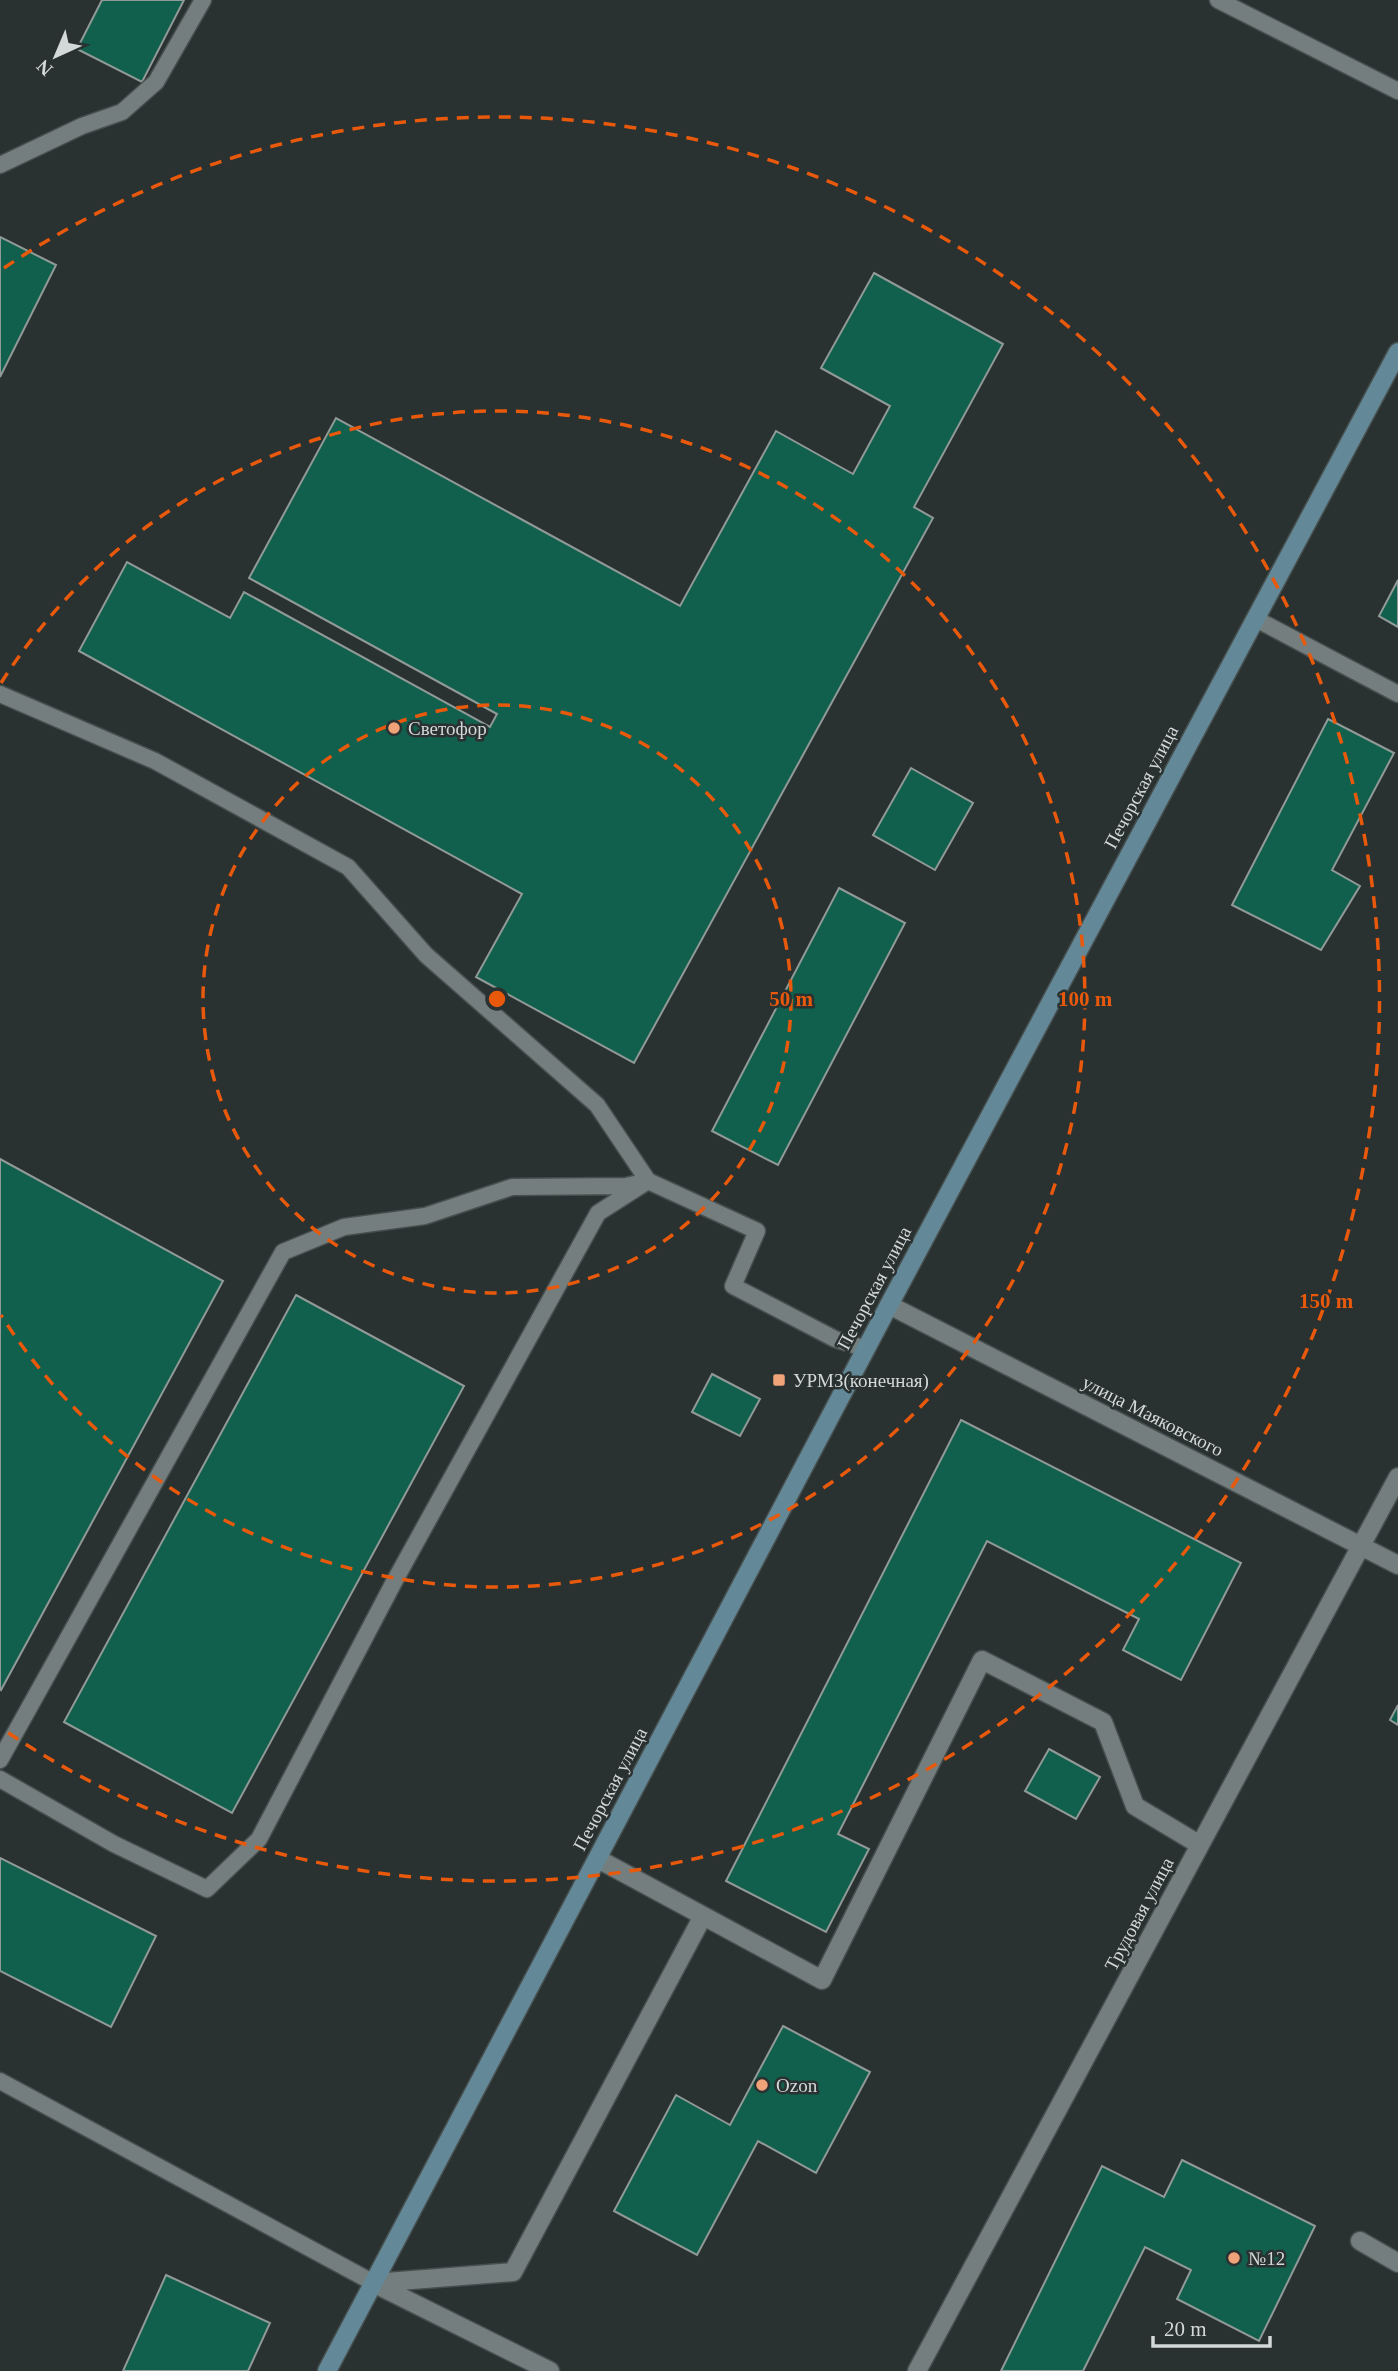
<svg xmlns="http://www.w3.org/2000/svg" width="1398" height="2371" font-family="Georgia,serif">
<style>
.building{fill:#115f4d;stroke:#919a97;stroke-width:2}
.lines{fill:none;stroke-linecap:round;stroke-linejoin:round}
.lane-casing{stroke:#474e4e;stroke-width:19}
.street-casing{stroke:#474e4e;stroke-width:21}
.secondary-casing{stroke:#474e4e;stroke-width:21}
.lane{stroke:#757e7e;stroke-width:16}
.street{stroke:#757e7e;stroke-width:18}
.secondary{stroke:#638999;stroke-width:18}
.ring{fill:none;stroke:#e8590c;stroke-width:3.5;stroke-dasharray:12 9}
.poi-dot{fill:#f0a279;stroke:#293131;stroke-width:2.5}
.labels{text-anchor:middle;dominant-baseline:central;stroke-width:5;stroke-linejoin:round;paint-order:stroke}
.poi-label{font-size:19px;fill:#d3d8d8;stroke:#293131;text-anchor:start}
.street-label{font-size:19px;fill:#d3d8d8;stroke:#293131}
.centre{fill:#e8590c;stroke:#293131;stroke-width:3.5}
.ring-label{font-size:21px;text-anchor:middle;font-weight:bold;fill:#e8590c;stroke:#293131;stroke-width:5;stroke-linejoin:round;paint-order:stroke}
</style>
<rect width="100%" height="100%" fill="#293131"/>
<path class="building" d="M 102,0 L 184,0 L 142,82 L 77,49 Z
M 0,237 L 56,265 L 0,377 Z
M 874,273 L 1003,344 L 914,507 L 933,518 L 634,1063 L 476,977 L 522,894 L 79,651 L 127,562 L 230,618 L 244,592 L 490,727 L 497,714 L 249,578 L 336,418 L 680,606 L 776,431 L 853,474 L 890,406 L 821,368 Z
M 1398,580 L 1398,627 L 1379,616 Z
M 1328,719 L 1394,753 L 1332,870 L 1360,886 L 1321,950 L 1232,905 Z
M 911,768 L 973,803 L 935,870 L 873,835 Z
M 839,888 L 905,923 L 778,1165 L 712,1131 Z
M 0,1159 L 223,1281 L 1,1690 L 0,1689 Z
M 296,1295 L 464,1386 L 232,1813 L 64,1722 Z
M 712,1374 L 760,1399 L 740,1436 L 692,1412 Z
M 961,1420 L 1241,1563 L 1181,1680 L 1123,1650 L 1139,1619 L 987,1541 L 838,1834 L 869,1849 L 826,1932 L 726,1881 Z
M 1398,1705 L 1398,1725 L 1390,1720 Z
M 1049,1749 L 1100,1777 L 1076,1819 L 1025,1791 Z
M 0,1858 L 156,1936 L 111,2027 L 0,1971 Z
M 783,2026 L 870,2072 L 816,2173 L 758,2141 L 697,2255 L 614,2211 L 676,2095 L 730,2125 Z
M 1182,2160 L 1315,2226 L 1259,2341 L 1177,2299 L 1191,2270 L 1145,2247 L 1083,2371 L 1001,2371 L 1102,2166 L 1164,2197 Z
M 166,2275 L 270,2323 L 248,2371 L 123,2371 Z"/>
<g class="lines">
<g class="lane-casing">
<path id="lane" d="M 1218,0 L 1398,91
M 0,165 L 82,126 L 122,112 L 156,82 L 203,0
M 1256,619 L 1398,694
M 0,694 L 155,761 L 348,867 L 426,955 L 597,1105 L 648,1181 L 757,1231 L 733,1286 L 835,1339 L 866,1349
M 0,1760 L 283,1252 L 344,1227 L 425,1216 L 512,1187 L 626,1186 L 639,1183
M 0,1779 L 114,1844 L 207,1889 L 259,1839 L 394,1582 L 598,1213 L 648,1181
M 0,2081 L 374,2283"/>
</g>
<g class="street-casing">
<path id="street" d="M 889,1305 L 1398,1565
M 598,1859 L 822,1980 L 982,1660 L 1103,1722 L 1135,1806 L 1200,1845
M 1360,2241 L 1398,2263
M 374,2283 L 513,2272 L 703,1916
M 375,2284 L 550,2371
M 917,2371 L 1398,1477"/>
</g>
<g class="secondary-casing">
<path id="secondary" d="M 327,2371 L 889,1305 L 1398,352"/>
</g>
<use href="#lane" class="lane"/>
<use href="#street" class="street"/>
<use href="#secondary" class="secondary"/>
</g>
<g class="ring">
<circle cx="497" cy="999" r="294"/>
<path d="M1 683A588 588 0 1 1 1 1315"/>
<path d="M4 268A882 882 0 1 1 4 1730"/>
</g>
<g class="poi-dot">
<circle cx="394" cy="728" r="7"/>
<rect x="772" y="1373" width="14" height="14" rx="3.5"/>
<circle cx="762" cy="2085" r="7"/>
<circle cx="1234" cy="2258" r="7"/>
</g>
<g class="labels">
<g class="poi-label">
<text x="408" y="728">Светофор</text>
<text x="793" y="1380">УРМЗ(конечная)</text>
<text x="776" y="2085">Ozon</text>
<text x="1248" y="2258">№12</text>
</g>
<g class="street-label">
<text transform="translate(1141 787) rotate(-62)">Печорская улица</text>
<text transform="translate(874 1288) rotate(-62)">Печорская улица</text>
<text transform="translate(1153 1416) rotate(27)">улица Маяковского</text>
<text transform="translate(610 1789) rotate(-62)">Печорская улица</text>
<text transform="translate(1139 1914) rotate(-62)">Трудовая улица</text>
</g>
</g>
<circle cx="497" cy="999" r="10" class="centre"/>
<g class="ring-label">
<text x="791" y="1006">50 m</text>
<text x="1085" y="1006">100 m</text>
<text x="1326" y="1308">150 m</text>
</g>
<g transform="translate(56 56) rotate(224)" stroke="#293131" stroke-width="5" paint-order="stroke">
<path d="M0-5L12 26L0 18L-12 26Z" fill="#d3d8d8"/>
<text y="-10" font-size="19" font-weight="bold" text-anchor="middle" fill="#d3d8d8">N</text>
</g>
<path d="M1153 2336v10h117v-10" fill="none" stroke="#d3d8d8" stroke-width="3.5"/>
<text x="1164" y="2336" font-size="21" fill="#d3d8d8" stroke="#293131" stroke-width="5" paint-order="stroke">20 m</text>
</svg>
